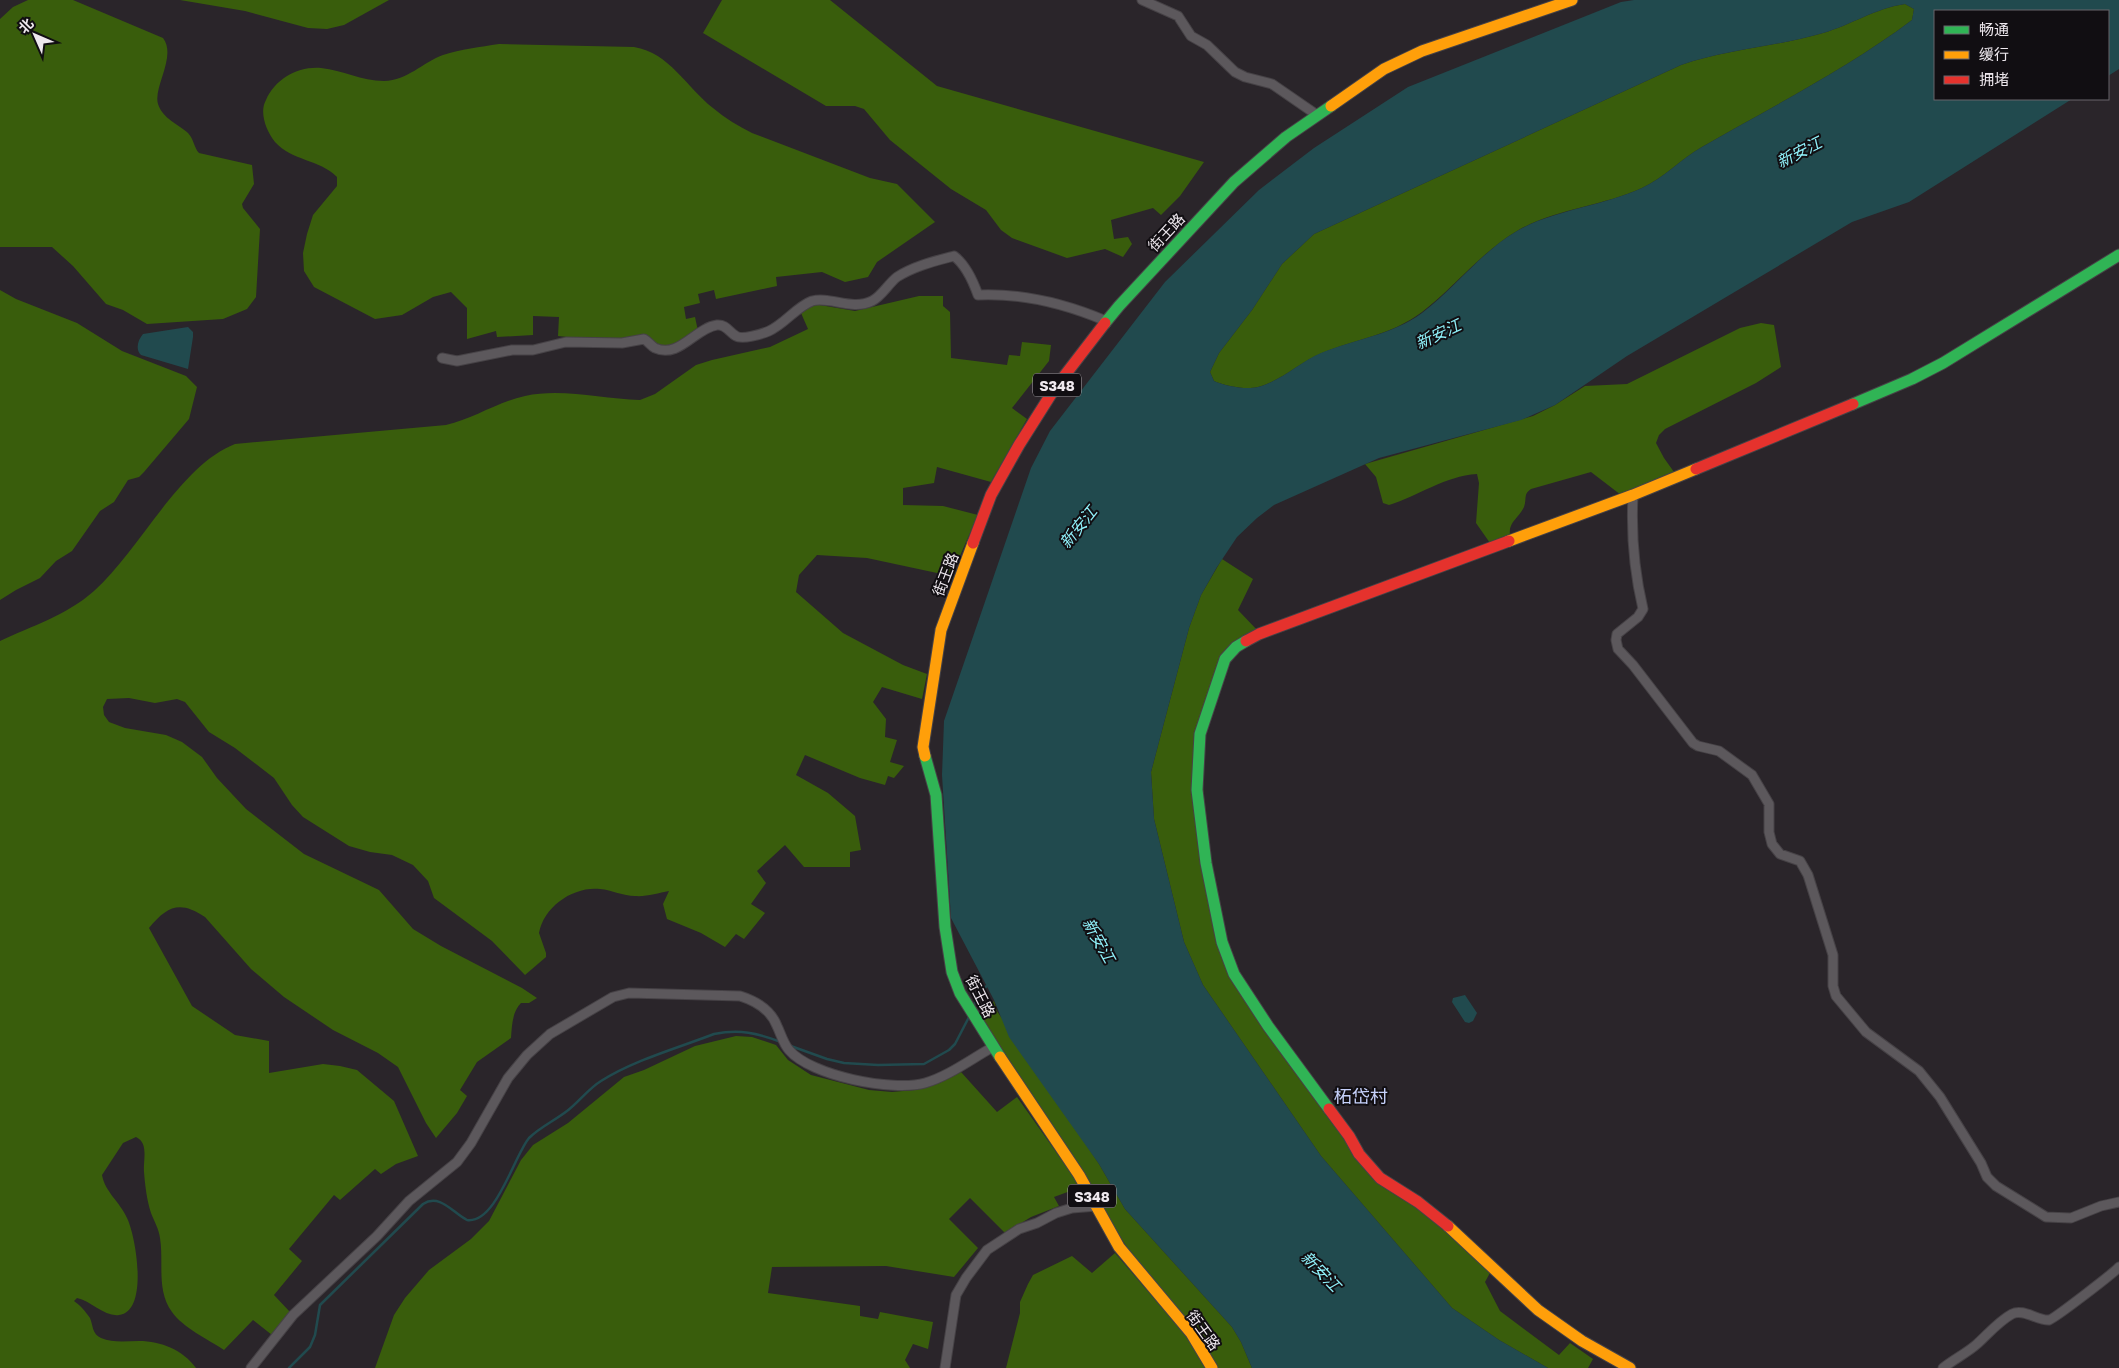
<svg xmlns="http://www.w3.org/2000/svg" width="2119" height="1368" font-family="'Golos Text','Noto Sans SC',sans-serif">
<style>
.forest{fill:#395d0c}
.water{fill:#214a4e;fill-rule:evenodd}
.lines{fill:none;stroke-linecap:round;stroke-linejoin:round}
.stream{stroke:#214a4e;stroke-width:2.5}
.street-casing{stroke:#464246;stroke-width:11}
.fast-casing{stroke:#464246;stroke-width:13}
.slow-casing{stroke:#464246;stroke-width:13}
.jam-casing{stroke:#464246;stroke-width:13}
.street{stroke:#5c585c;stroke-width:9}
.fast{stroke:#30b455;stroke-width:11}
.slow{stroke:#ff9f0a;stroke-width:11}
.jam{stroke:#e5322d;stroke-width:11}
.labels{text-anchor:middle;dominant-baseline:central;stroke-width:4;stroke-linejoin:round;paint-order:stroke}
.shield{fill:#110e12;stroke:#aca7ac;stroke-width:1}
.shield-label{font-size:14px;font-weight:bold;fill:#eee8ee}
.street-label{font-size:15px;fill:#eee8ee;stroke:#110e12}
.water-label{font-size:16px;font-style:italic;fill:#90f2fb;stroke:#110e12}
.quarter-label{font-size:18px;fill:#c6d1fb;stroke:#110e12}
</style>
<rect width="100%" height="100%" fill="#2a252a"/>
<path class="forest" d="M 28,0 L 73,0 L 163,38 C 177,56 153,87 158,104 C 163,119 178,124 188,133 C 194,139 194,148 199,153 L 252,165 L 254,184 L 242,204 L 243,208 L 260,229 L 256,297 L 247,309 L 223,319 L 147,324 L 123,310 L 106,304 L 73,266 L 52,247 L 0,247 L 0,19 L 13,7 Z
M 180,0 L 389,0 L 344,25 L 327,29 L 308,28 L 245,11 Z
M 722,0 L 830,0 L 937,86 L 1204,162 L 1180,196 L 1161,215 L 1153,208 L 1111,220 L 1114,239 L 1128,237 L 1132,244 L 1123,257 L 1105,249 L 1067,258 L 1012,238 L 1001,230 L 986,210 L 951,189 L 890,140 L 864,109 L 855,106 L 826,106 L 703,33 Z
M 1905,4 L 1914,9 L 1912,20 C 1847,69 1773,106 1702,147 C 1681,159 1664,178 1642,188 C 1603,206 1554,209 1517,231 C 1481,252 1455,287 1422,312 C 1392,335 1355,339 1322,353 C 1300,362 1281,381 1258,387 C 1245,390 1226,386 1214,381 L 1210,372 L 1219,353 L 1252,310 L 1282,264 L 1314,234 L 1681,65 C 1727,49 1776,47 1823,33 C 1851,25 1876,8 1905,4 Z
M 499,44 L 634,47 C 670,53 686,87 713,108 C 725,118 738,126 752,133 L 870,178 L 897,184 L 935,222 L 877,262 L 868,277 L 845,282 L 822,272 L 776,277 L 777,286 L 716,299 L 714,290 L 698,294 L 700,303 L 684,307 L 686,319 L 695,317 L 698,331 L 671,348 L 657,346 L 644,337 L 605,341 L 558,336 L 559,317 L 533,316 L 533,335 L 497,337 L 496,331 L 467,339 L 467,308 L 451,292 L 433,297 L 402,315 L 375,319 L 314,287 L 304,271 L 303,253 L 307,234 L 313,215 L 337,186 L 337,177 C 319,159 292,161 275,142 C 266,131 259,112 266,100 C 275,79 298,66 321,68 C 343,70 361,81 384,81 C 408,80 422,63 443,55 C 461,49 480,47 499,44 Z
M 0,290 L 16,299 L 77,323 L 122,351 L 186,376 L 197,387 L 189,419 L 144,472 L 139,477 L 128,480 L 114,502 L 100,511 L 72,551 L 56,561 L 40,578 L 16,590 L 0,600 Z
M 919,296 L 943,296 L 943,306 L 950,312 L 951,358 L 1007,365 L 1009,355 L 1020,356 L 1022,342 L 1051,345 L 1049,361 L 1012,408 L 1027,419 L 991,482 L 937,467 L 934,483 L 903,488 L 903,505 L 943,506 L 978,515 L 951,576 L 867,558 L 817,555 L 799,575 L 796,592 L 843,633 L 903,665 L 927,674 L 922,699 L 882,687 L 873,702 L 886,719 L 885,737 L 897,740 L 890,762 L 904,766 L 894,778 L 888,776 L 885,785 L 860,778 L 805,755 L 796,775 L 828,793 L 855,816 L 861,850 L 850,852 L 850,867 L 804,867 L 785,845 L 757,871 L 766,883 L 751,904 L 765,913 L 744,939 L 736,934 L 725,947 L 701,933 L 667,919 L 663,904 L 669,891 C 658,893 646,897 635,896 C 623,896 612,890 600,889 C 574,886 544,906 539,933 L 546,953 L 546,957 L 525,975 L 492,941 L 434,898 L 428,881 L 413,865 L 392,855 L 370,852 L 349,846 L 303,817 L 292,805 L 274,778 L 235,748 L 209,732 L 185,702 L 177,699 L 155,703 L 129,698 L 107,699 L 103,707 L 104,715 L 109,722 L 125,728 L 166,735 L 182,742 L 202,757 L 217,778 L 246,809 L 304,854 L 379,890 L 413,929 L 441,946 L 522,988 L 537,998 L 529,1003 L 521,1003 C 512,1012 512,1026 511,1038 L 477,1062 L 460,1090 L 467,1096 L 457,1113 L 436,1138 L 426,1123 L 398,1067 L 378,1053 L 333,1030 L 284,997 L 251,969 L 205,917 C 180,900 167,906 149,928 L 192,1006 L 235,1035 L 269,1041 L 269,1073 L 323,1064 L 340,1066 L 357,1070 L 394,1101 L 418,1156 L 396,1164 L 381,1174 L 375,1169 L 340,1200 L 334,1195 L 289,1249 L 302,1261 L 274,1295 L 290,1312 L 272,1335 L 253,1320 L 224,1350 C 209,1340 182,1327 172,1312 C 156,1290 164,1263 160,1238 C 159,1229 154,1221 151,1213 C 147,1201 145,1185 144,1172 C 143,1160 149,1143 136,1137 L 123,1143 L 102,1175 C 105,1192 120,1202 127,1218 C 136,1236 149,1312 119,1315 C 105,1317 91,1301 77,1298 L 74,1301 C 80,1305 86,1312 90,1318 C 93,1325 92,1334 101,1338 C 113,1343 126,1341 139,1341 C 161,1341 183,1350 196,1368 L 0,1368 L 0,641 C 32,626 67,615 94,591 C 139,551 180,465 235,444 L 446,425 C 473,419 497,402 525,396 C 562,388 602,399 640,400 L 655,394 L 696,365 L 712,360 L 770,347 L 808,329 L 801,313 L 814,304 L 855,311 Z
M 1761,323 L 1774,325 L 1781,367 L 1756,383 L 1665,429 L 1659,435 L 1656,443 L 1664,458 L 1674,472 L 1621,495 L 1591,472 L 1531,489 C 1523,494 1527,499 1524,507 C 1519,518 1508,522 1510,535 L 1490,543 L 1476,523 L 1479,483 L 1477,474 C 1445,476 1418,496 1389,505 L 1383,503 L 1376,477 L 1365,464 L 1533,416 L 1555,405 L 1585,386 L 1627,384 L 1740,328 Z
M 1222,559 L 1253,579 L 1238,610 L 1258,631 L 1239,641 L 1197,735 L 1221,945 L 1363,1165 L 1425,1210 L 1491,1271 L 1485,1282 L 1500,1311 L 1559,1355 L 1570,1343 L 1593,1359 L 1588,1368 L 1548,1368 L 1499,1340 L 1452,1308 L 1321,1156 L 1203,985 L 1184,942 L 1154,819 L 1151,772 L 1189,628 L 1201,595 Z
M 994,1001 L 997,1011 L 1099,1164 L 1125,1209 L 1232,1327 L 1241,1342 L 1252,1368 L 1217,1368 L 1137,1263 L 980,1018 Z
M 736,1036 L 752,1037 L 776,1045 L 788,1060 L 811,1075 L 869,1090 L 892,1092 L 915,1090 L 939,1083 L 961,1072 L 997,1112 L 1017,1097 L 1081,1187 L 1054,1197 L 1059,1206 L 1031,1217 L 1005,1233 L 970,1198 L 949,1219 L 978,1248 L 954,1277 L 886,1266 L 772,1267 L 768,1293 L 860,1306 L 860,1316 L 878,1319 L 880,1312 L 933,1322 L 928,1349 L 913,1344 L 905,1360 L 910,1368 L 375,1368 L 394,1315 L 405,1298 L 429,1270 L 471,1239 L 489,1221 L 521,1160 L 533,1145 L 568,1123 L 624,1077 L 644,1070 L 695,1046 Z
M 1115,1253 L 1188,1338 L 1205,1368 L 1006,1368 L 1020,1313 L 1020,1302 L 1028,1284 L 1033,1275 L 1072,1256 L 1092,1273 Z"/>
<path class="water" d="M 1634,0 L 2119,0 L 2119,69 L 2108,76 L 2108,11 L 1935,11 L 1935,99 L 2072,99 L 1909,202 L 1852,222 L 1627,356 L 1555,405 L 1521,420 L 1379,458 L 1274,505 L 1257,518 L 1237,537 L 1217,567 L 1201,595 L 1189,628 L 1151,772 L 1154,819 L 1184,942 L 1203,985 L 1321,1156 L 1452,1308 L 1499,1340 L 1548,1368 L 1252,1368 L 1241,1342 L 1232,1327 L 1125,1209 L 1099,1164 L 1009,1037 L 994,1000 L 951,918 L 942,775 L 944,721 L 1031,468 L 1050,431 L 1165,282 L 1259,190 L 1314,148 L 1408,87 L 1621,2 ZM 1905,4 L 1914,9 L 1912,20 C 1847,69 1773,106 1702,147 C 1681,159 1664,178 1642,188 C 1603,206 1553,210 1517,231 C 1481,252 1455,288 1422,313 C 1392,335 1355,339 1321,353 C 1300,362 1281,381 1258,387 C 1245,390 1226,386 1214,381 L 1210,372 L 1219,353 L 1252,310 L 1282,264 L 1314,234 L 1681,65 C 1727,49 1776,47 1823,33 C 1851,25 1876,8 1905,4 Z
M 188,327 L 193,332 L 193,337 L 188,369 L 141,355 C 135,349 138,340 143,334 Z
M 1465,995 L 1477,1013 L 1473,1021 L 1469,1023 L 1465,1022 L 1452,1002 L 1453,998 Z"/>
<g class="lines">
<path class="stream" d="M 973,1007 L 982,990 L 988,985
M 788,1045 L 827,1059 L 844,1063 L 878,1065 L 924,1064 L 949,1050 L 955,1044 L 969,1017
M 289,1368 L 310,1347 L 315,1335 L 320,1305 L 423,1204 C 440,1193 453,1213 467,1220 C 496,1224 514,1156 529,1138 C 540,1127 554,1121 567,1111 C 579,1102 588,1089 601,1081 C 634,1060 678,1048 714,1034 C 740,1029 757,1033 781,1042"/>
<g class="street-casing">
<path id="street" d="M 1142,0 L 1178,16 L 1191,36 L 1207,45 L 1235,72 L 1245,77 L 1272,84 L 1317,115
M 442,358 L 457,361 L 512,350 L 533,350 L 566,342 L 622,343 L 644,339 C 648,341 651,346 655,348 C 679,359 695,328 717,325 C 726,324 729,332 736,336 C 742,340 762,334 769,331 C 785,324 796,307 812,301 C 830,296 852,311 872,301 C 882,296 888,284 897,277 C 914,266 935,261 954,256 C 966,265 973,281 978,295 C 1022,293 1066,304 1106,321
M 1633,495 C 1631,534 1634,571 1643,609 L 1638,617 L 1617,634 L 1616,640 L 1618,649 L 1633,665 L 1693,743 L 1698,746 L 1719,751 L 1752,775 L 1769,804 L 1769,832 L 1772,844 L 1780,854 L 1800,861 L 1808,875 L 1833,955 L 1833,986 L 1836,996 L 1866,1032 L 1919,1071 L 1940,1097 L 1981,1163 L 1987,1177 L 1996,1186 L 2046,1217 L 2071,1218 L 2101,1206 L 2119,1202
M 251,1368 L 293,1315 L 377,1236 L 409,1201 L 457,1162 L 471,1143 L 508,1078 L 527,1055 L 550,1034 L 613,997 L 629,993 L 740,996 C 756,1001 771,1010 777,1026 C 781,1034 783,1043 789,1050 C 811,1076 893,1092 925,1083 C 949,1076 971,1059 993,1047
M 945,1368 L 956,1295 L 966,1278 L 987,1250 L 1019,1229 L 1037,1223 L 1056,1213 L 1072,1208 L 1097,1206
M 1943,1368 C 1954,1359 1967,1353 1977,1344 C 1988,1334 1999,1321 2012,1314 C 2023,1308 2038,1321 2049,1320 C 2054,1319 2115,1272 2119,1267"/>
</g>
<g class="fast-casing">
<path id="fast" d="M 1105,323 L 1119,306 L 1234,182 L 1286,137 L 1331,106
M 1853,404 L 1912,379 L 1943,363 L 2119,255
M 1246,641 L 1236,647 L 1225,659 L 1200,734 L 1197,790 L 1206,863 L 1222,942 L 1234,974 L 1268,1026 L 1329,1109
M 925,756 L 936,795 L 945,927 L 952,972 L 960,993 L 1000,1057"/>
</g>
<g class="slow-casing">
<path id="slow" d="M 1331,106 L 1384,69 L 1422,51 L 1572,0
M 1509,541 L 1633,495 L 1696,469
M 925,756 L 923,747 L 941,630 L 973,543
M 1000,1057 L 1079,1175 L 1119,1247 L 1191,1333 L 1212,1368
M 1448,1226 L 1538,1310 L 1582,1341 L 1630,1368"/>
</g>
<g class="jam-casing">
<path id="jam" d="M 1696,469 L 1853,404
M 973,543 L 991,495 L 1019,445 L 1055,388 L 1105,323
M 1246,641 L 1259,634 L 1509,541
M 1329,1109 L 1349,1136 L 1359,1154 L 1380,1178 L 1418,1202 L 1448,1226"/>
</g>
<use href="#street" class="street"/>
<use href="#fast" class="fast"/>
<use href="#slow" class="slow"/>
<use href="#jam" class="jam"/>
</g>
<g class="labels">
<g class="shield">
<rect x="1033" y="373.5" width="48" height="23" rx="4"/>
<rect x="1068" y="1184.5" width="48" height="23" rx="4"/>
</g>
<g class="shield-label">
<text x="1057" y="385">S348</text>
<text x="1092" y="1196">S348</text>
</g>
<g class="street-label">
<text transform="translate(1166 232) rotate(-47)">街王路</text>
<text transform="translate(945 574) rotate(-69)">街王路</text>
<text transform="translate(981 996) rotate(63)">街王路</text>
<text transform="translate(1204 1330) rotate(54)">街王路</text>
</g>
<g class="water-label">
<text transform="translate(1799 152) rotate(-27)">新安江</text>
<text transform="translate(1438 334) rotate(-25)">新安江</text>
<text transform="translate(1078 527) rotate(-51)">新安江</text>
<text transform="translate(1099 940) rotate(61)">新安江</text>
<text transform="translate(1321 1271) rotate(46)">新安江</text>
</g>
<g class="quarter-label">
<text x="1361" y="1096">柘岱村</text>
</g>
</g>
<rect x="1934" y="10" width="175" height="90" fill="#110e12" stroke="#69656a"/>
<rect x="1944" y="26" width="25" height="8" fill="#30b455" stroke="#69656a"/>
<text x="1979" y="35" font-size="15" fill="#eee8ee">畅通</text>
<rect x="1944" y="51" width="25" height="8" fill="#ff9f0a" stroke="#69656a"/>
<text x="1979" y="60" font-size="15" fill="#eee8ee">缓行</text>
<rect x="1944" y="76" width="25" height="8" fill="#e5322d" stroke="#69656a"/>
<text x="1979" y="85" font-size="15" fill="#eee8ee">拥堵</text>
<g transform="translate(35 35) rotate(315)" stroke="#110e12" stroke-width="4" paint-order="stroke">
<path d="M0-4L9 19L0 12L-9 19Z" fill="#eee8ee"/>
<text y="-8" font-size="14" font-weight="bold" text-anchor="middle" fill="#eee8ee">北</text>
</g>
</svg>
